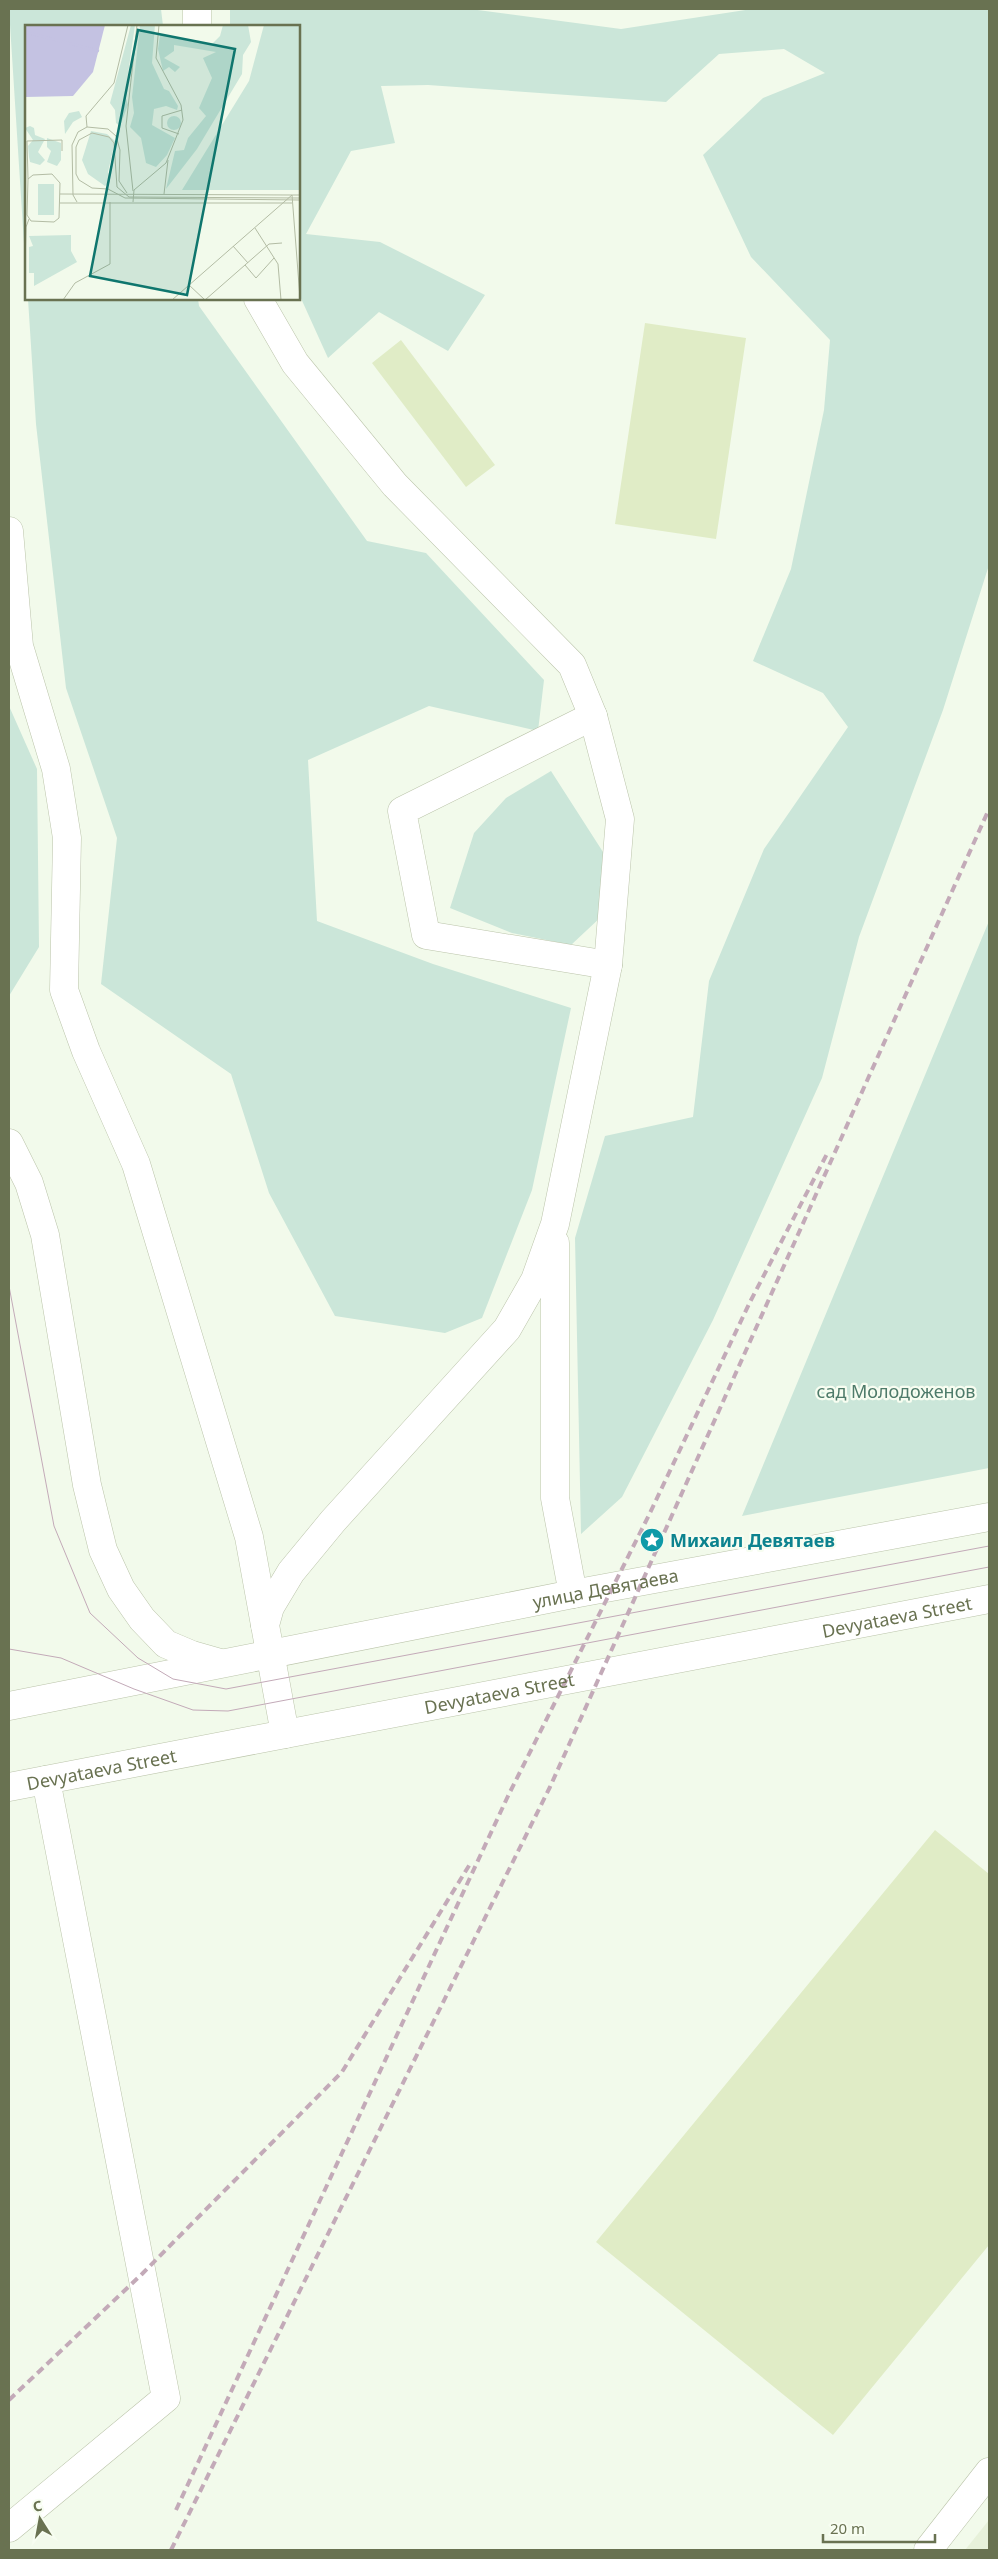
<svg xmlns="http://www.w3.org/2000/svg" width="998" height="2559" font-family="'Noto Sans',sans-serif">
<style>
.residential{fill:#e7f1da}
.green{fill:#cbe6d9}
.building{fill:#e0ecc6}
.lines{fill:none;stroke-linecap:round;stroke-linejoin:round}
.minor-casing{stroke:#bbc4aa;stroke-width:29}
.minor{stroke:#fff;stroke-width:28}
.tram{stroke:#c3aab8;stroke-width:1}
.rail{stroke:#c3aab8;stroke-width:4;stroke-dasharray:8 5;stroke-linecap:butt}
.labels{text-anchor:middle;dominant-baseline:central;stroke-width:4.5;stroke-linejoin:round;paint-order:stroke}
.park-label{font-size:18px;fill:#4e7b6a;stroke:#f7fdf1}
.culture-label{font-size:18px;font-weight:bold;fill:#0d838f;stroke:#f7fdf1;text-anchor:start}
.street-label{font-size:18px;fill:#697251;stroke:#f7fdf1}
.inset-river{fill:none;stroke:#c4c2e2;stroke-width:2.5}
.inset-road{fill:none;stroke:#b3bca4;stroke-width:1}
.view{fill:#0f766e;fill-opacity:0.15;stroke:#0f766e;stroke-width:2.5}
.inset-edge{fill:none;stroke:#697251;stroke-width:2.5}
</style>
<rect width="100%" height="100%" fill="#f2faeb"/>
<path class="residential" d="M 989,2520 L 989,2550 L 965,2550 Z"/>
<path class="green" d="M 9,9 L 161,9 L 163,26 L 26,26 L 26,275 Z
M 230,9 L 470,9 L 621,29 L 752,9 L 989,9 L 989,565 L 943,710 L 859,937 L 822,1078 L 713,1320 L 622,1497 L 581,1534 L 575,1238 L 605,1136 L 693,1117 L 709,981 L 764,849 L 848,727 L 823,693 L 753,661 L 791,569 L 824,410 L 830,340 L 751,257 L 703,155 L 763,98 L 825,73 L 784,49 L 719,54 L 666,102 L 428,85 L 381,86 L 395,143 L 351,151 L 306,234 L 380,242 L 485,295 L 448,351 L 379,312 L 328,358 L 299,294 L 299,26 L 230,26 Z
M 28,299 L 198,299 L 199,306 L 367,541 L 426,553 L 544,680 L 538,731 L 429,706 L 308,760 L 317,921 L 433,964 L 571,1008 L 532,1190 L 482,1318 L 445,1333 L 335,1316 L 269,1193 L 231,1074 L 101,984 L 117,838 L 66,688 L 36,424 Z
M 9,706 L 37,769 L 39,947 L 9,996 Z
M 551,771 L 603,852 L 602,916 L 571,945 L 512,933 L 450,908 L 474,833 L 506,798 Z
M 989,921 L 989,1468 L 742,1516 Z"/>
<path class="building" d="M 645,323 L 746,338 L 716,539 L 615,524 Z
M 401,340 L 495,465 L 466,487 L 372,363 Z
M 935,1830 L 989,1874 L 989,2245 L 833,2435 L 596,2242 Z"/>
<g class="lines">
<g class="minor-casing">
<g id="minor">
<path d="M 197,9 L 197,26"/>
<path d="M 258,299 L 295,363 L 395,485 L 572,665 L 593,716 L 620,819 L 608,965 L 555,1224 L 535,1280 L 507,1329 L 333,1521 L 291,1572 L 270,1607 L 265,1625 L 285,1734"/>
<path d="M 9,531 L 19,646 L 56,769 L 67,838 L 64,990 L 86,1051 L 136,1164 L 249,1537 L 265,1625"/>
<path d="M 593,716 L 402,811 L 426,935 L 608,965"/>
<path d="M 9,1143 L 29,1183 L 45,1235 L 87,1485 L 103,1550 L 121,1589 L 142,1619 L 166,1644 L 192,1655 L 220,1663"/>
<path d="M 555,1243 L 555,1498 L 573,1594"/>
<path id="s1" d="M 9,1706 L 573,1594 L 989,1517"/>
<path id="s2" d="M 9,1787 L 989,1599"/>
<path d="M 9,2528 L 166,2398 L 46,1780"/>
<path d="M 928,2550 L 989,2472"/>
</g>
</g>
<use href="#minor" class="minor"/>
<path class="tram" d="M 9,1286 L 54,1526 L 90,1613 L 138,1658 L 173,1679 L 226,1689 L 989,1546
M 9,1649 L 61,1658 L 134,1689 L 193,1710 L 228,1711 L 989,1567"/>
<path class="rail" d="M 9,2400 L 142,2274 L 342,2072 L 470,1864
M 176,2510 L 508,1796 L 649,1515 L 750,1302 L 828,1152
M 171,2550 L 550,1787 L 989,809"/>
</g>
<defs>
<g id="sight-disc" transform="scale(1.25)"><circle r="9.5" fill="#0f9aa8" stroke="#f7fdf1"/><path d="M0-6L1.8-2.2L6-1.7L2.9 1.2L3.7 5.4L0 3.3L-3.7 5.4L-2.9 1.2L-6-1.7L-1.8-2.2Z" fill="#fff"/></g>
</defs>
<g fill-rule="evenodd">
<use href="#sight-disc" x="652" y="1540"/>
</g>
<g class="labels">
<g class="park-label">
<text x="896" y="1391">сад Молодоженов</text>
</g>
<g class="culture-label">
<text x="670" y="1540">Михаил Девятаев</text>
</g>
<g class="street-label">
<text stroke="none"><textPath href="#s1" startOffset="608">улица Девятаева</textPath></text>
<text stroke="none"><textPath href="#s2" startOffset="904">Devyataeva Street</textPath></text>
<text stroke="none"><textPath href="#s2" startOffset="499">Devyataeva Street</textPath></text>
<text stroke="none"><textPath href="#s2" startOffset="94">Devyataeva Street</textPath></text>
</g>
</g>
<g transform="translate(25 25)">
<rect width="275" height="275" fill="#f2faeb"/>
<path d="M 106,0 L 110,0 L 100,70 L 103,80 L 95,101 L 91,98 L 90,85 L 85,78 ZM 115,0 L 130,0 L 127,38 L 139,64 L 144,66 L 153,81 L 152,85 L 141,81 L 129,84 L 127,100 L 150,113 L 142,130 L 131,142 L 121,138 L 116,113 L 105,102 L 109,88 L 107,72 ZM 198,0 L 223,0 L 226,17 L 218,30 L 217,49 L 172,124 L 141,164 L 150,126 L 159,125 L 163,113 L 181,91 L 174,83 L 187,53 L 178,33 L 191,27 L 149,20 L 149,26 L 139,33 L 155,42 L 150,47 L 144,42 L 138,46 L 133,24 L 135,10 L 186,20 L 195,11 ZM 239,0 L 275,0 L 275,165 L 157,165 L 224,56 ZM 54,86 L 57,92 L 48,97 L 40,109 L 39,96 L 44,88 ZM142 98a7 7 0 1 1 14 0a7 7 0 1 1-14 0ZM 5,101 L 9,103 L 10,110 L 20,114 L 13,127 L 20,135 L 15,140 L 5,137 L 4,132 L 3,121 L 8,115 L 0,103 ZM 66,106 L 82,109 L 90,116 L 83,147 L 85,157 L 80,161 L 63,149 L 57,135 ZM 22,113 L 36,118 L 36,135 L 32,141 L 22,137 L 26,126 L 22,122 ZM 13,159 L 29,159 L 29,190 L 13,190 ZM 46,210 L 46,226 L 52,237 L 9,261 L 9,248 L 4,248 L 4,222 L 8,221 L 4,211 Z" fill="#cbe6d9"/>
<path d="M 0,0 L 80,0 L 68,47 L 48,71 L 0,72 Z" fill="#c4c2e2"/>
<path class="inset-river" d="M 0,7 L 74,26"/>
<path class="inset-road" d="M 62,102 L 61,91 L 89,58 L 103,0M 154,109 L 137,103 L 137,91 L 157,85M 27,149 L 35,158 L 34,193 L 29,197 L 6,196 L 2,190 L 3,154 L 8,150 ZM 3,154 L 2,116 L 37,115 L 37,126M 108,166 L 101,101 L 112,0M 35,169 L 267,170M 139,169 L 143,135M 275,170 L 267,170 L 275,273M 275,173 L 104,172 L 92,162 L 89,118 L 84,112 L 67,108 L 54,115 L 51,122 L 51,149 L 54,155 L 67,163 L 83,164 L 100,173 L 275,175M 52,177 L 48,170 L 47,120 L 53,107 L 62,102 L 83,104 L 91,111 L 95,125 L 94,156 L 102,168M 108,177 L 109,165 L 141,138 L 158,95 L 156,80 L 131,33 L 134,0M 35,178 L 267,178M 230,203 L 253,239 L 256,275M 208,221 L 223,238M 220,240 L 231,253 L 249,233M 0,244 L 1,202 L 4,194M 164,260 L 180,275M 38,275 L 50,258 L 85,239 L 85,177M 147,275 L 267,170M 180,275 L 244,219 L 257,218"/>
<path class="view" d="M 113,5 L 210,24 L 162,270 L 65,251 Z"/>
<rect width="275" height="275" class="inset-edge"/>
</g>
<rect width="998" height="2559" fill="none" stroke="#697251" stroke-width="20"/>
<g transform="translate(40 2519) rotate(349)" stroke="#f7fdf1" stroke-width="4" paint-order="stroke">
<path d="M0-4L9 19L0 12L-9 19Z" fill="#697251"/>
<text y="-8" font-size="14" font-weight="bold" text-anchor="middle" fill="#697251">С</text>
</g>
<path d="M823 2534v8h112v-8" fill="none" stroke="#697251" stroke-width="2.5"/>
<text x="830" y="2534" font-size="15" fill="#697251" stroke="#f7fdf1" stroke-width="4" paint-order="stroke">20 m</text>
</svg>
